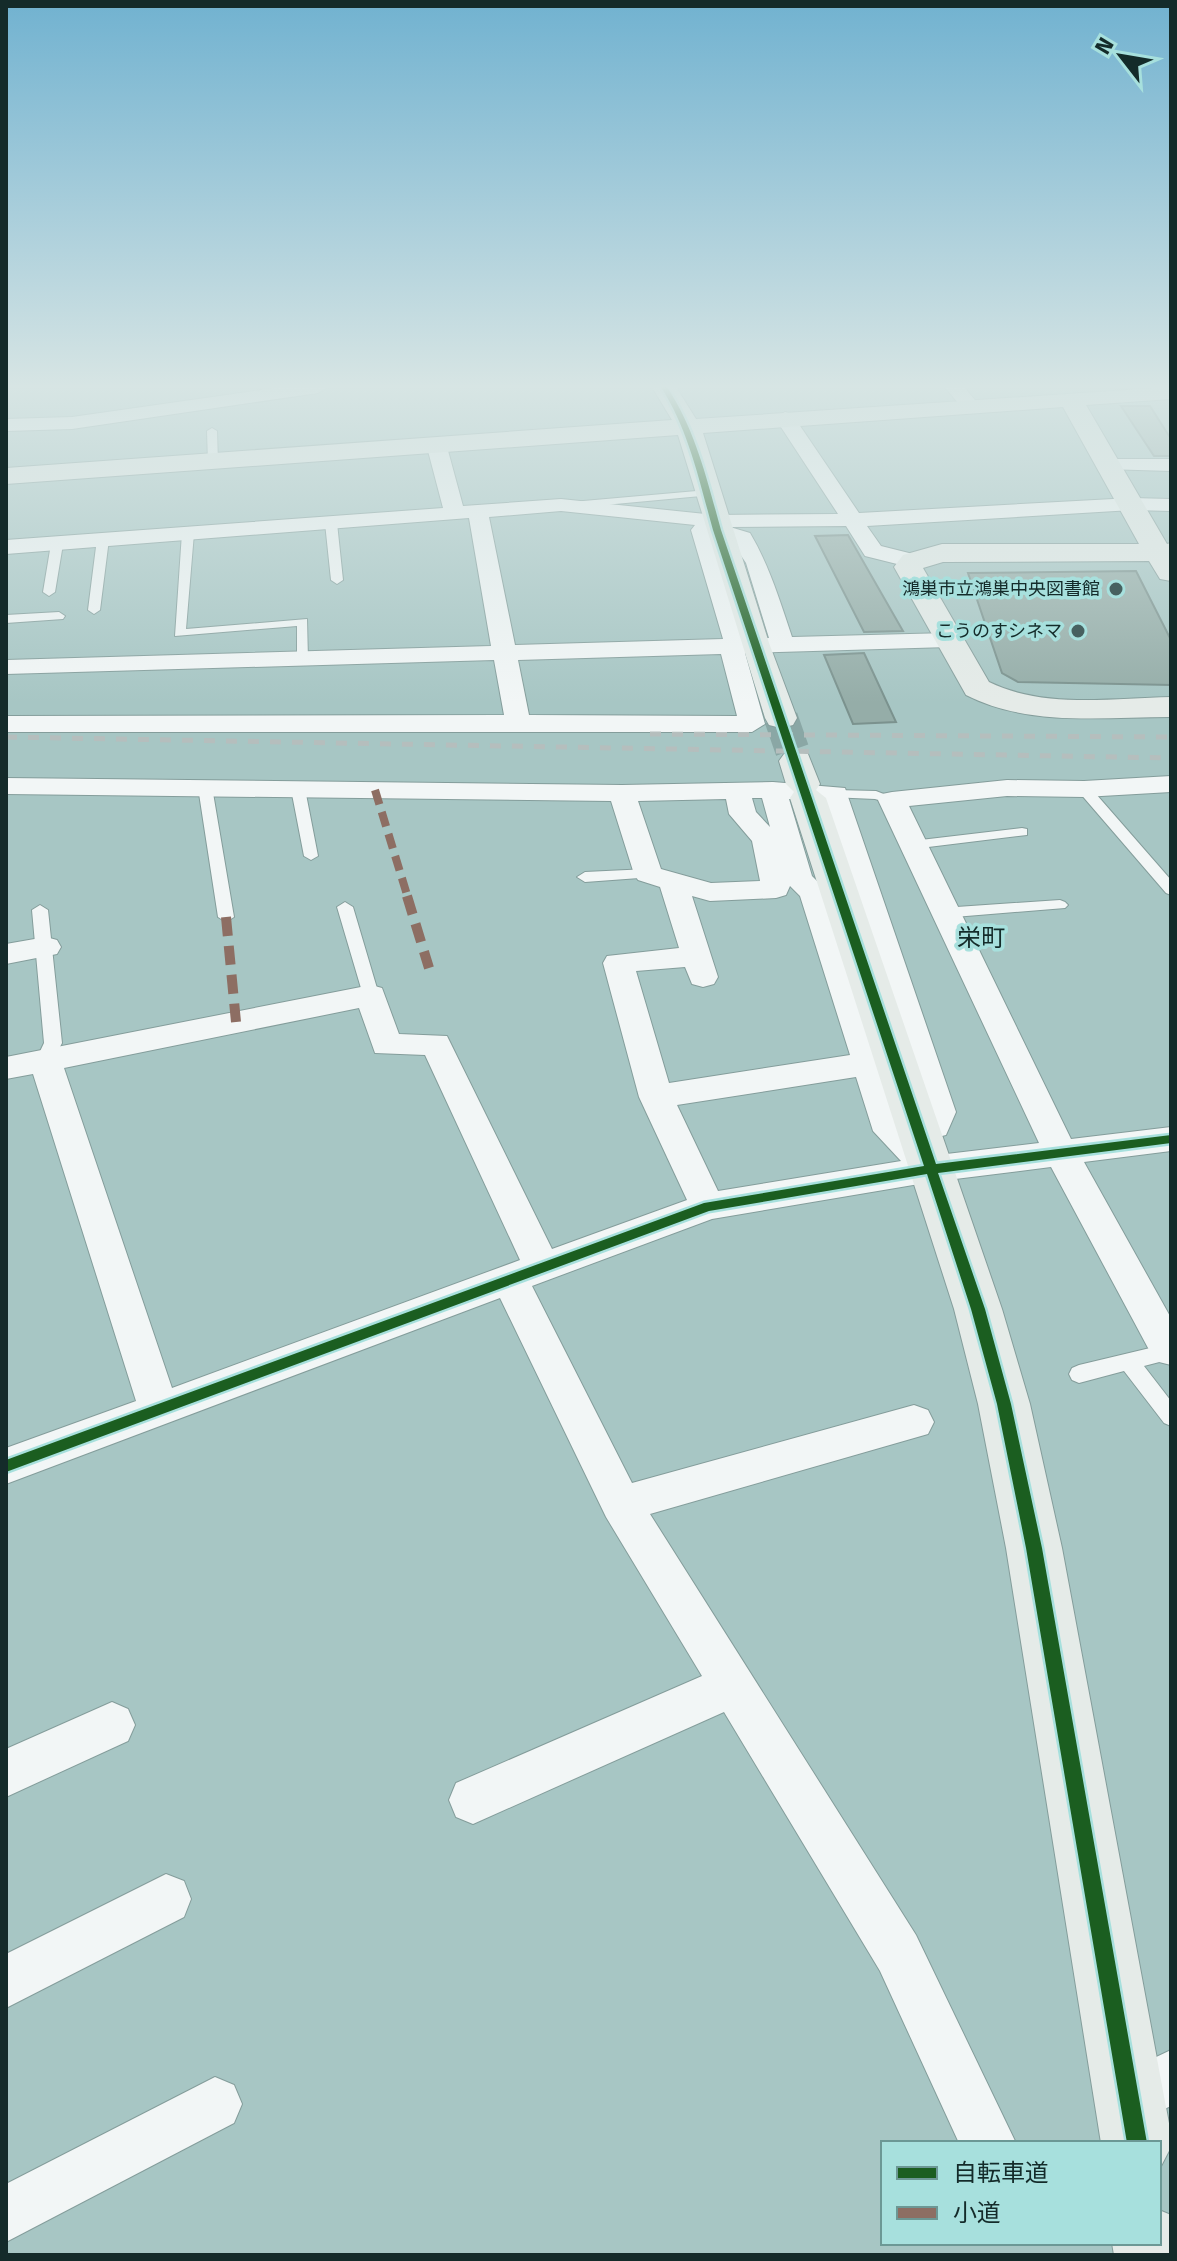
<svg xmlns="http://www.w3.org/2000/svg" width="1177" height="2261" font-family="'Fira Sans','Noto Sans JP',sans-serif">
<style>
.building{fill:#95ada8;stroke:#7b928e;stroke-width:2}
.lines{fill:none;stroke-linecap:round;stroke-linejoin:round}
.secondary-tunnel{stroke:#8aa7a5;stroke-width:34;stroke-dasharray:34 17;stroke-linecap:butt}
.lane-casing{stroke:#849d9b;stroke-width:2}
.street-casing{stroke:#849d9b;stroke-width:2}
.secondary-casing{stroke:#849d9b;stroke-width:2}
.lane{fill:#f2f6f6;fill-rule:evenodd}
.street{fill:#f2f6f6;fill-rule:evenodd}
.secondary{fill:#e5ebe8;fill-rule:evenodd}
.rail{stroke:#b5bebd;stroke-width:5;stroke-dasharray:11 11;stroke-linecap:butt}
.quiet-far1{stroke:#8d6e63;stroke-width:8;stroke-dasharray:15 8;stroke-linecap:butt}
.quiet{stroke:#8d6e63;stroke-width:10;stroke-dasharray:19 10;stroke-linecap:butt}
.cycleway-casing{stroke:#a7e0dd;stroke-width:5}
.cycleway{fill:#1b5e20;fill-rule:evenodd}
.poi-dot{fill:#476160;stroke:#a7e0dd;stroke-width:3}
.labels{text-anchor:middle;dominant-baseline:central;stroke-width:7;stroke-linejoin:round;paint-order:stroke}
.far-poi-label{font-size:18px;fill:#142b2a;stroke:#a7e0dd;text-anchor:end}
.neighbourhood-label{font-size:24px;fill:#142b2a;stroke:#a7e0dd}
</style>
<rect width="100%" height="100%" fill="#a7c6c4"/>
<path class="building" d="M 1121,406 L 1150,406 L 1171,439 L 1171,456 L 1154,456 Z
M 848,535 L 903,631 L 864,632 L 815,536 Z
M 1136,571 L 1171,640 L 1171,685 L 1018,682 L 1002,673 L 968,573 Z
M 864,653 L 896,722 L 853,724 L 824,655 Z"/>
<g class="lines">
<path class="secondary-tunnel" d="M 781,718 L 796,761"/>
<g class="lane-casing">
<path id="lane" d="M 212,428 L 217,431 L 218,462 L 213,465 L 208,462 L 207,431 Z
M 708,490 L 712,491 L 712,495 L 572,508 L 566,505 L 572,502 Z
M 331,520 L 337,523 L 343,580 L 337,584 L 331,580 L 325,523 Z
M 188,530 L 194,533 L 186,629 L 307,619 L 308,660 L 297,657 L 297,626 L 175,636 L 182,533 Z
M 103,536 L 109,539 L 100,610 L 94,614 L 88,610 L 97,539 Z
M 57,541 L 63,544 L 55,592 L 49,596 L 43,592 L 51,544 Z
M 59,612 L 65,616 L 63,619 L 6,623 L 6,615 Z
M 205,783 L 212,787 L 234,917 L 226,922 L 218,917 L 198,787 Z
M 298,785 L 305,789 L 318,856 L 311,860 L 304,856 L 291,789 Z
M 1084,785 L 1089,786 L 1171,880 L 1171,895 L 1166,893 L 1079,792 L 1077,789 Z
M 835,790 L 876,791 L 899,800 L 892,804 L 875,799 L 830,797 L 828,794 Z
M 1022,828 L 1027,829 L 1027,835 L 912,849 L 905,845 L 912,841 Z
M 648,869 L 656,874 L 653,877 L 585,882 L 577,877 L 585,872 Z
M 1060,900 L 1065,902 L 1068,905 L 1065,908 L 942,918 L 934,913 L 942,908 Z
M 345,902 L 353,907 L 379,995 L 377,999 L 371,1000 L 363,995 L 337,907 Z
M 40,905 L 48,910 L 62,1043 L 51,1064 L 45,1066 L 36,1060 L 44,1043 L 32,910 Z
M 1171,1343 L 1171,1359 L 1144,1366 L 1171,1401 L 1171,1426 L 1164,1423 L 1124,1371 L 1079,1383 L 1072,1380 L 1069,1374 L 1072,1368 L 1079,1365 Z"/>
</g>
<g class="street-casing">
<path id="street" d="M 282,387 L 327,387 L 318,393 L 72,429 L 6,431 L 6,419 L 72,417 Z
M 945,387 L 964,387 L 979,405 L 977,409 L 963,409 Z
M 785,412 L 792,414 L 859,513 L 1132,498 L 1171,499 L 1171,511 L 1132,510 L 867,526 L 881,546 L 921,556 L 924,561 L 913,568 L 865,556 L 846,526 L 730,527 L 750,533 C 769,565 780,601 792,637 L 949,633 L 961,640 L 949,647 L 745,653 L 765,724 L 752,732 L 6,732 L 6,716 L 504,715 L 494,660 L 6,674 L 6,660 L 491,646 L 469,518 L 6,554 L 6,540 L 443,508 L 427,447 L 437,441 L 447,447 L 463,506 L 561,499 L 715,515 L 838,514 L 775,418 ZM 561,511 L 695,525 L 691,530 L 723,639 L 515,645 L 489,517 ZM 715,536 L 732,542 L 746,563 L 769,638 L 746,639 ZM 721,654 L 737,716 L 529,715 L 518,660 Z
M 1111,459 L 1171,459 L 1171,471 L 1104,469 L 1101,465 L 1104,461 Z
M 1171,776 L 1171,792 L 1084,797 L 1007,796 L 909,806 L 1071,1139 L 1171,1127 L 1171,1151 L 1084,1162 L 1171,1318 L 1171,1365 L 1155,1361 L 1051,1167 L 931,1182 L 712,1219 L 532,1286 L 632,1483 L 914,1405 L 928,1410 L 934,1422 L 928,1434 L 650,1514 L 916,1935 L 1016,2143 L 959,2143 L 880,1971 L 724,1712 L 473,1824 L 456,1817 L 449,1800 L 456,1783 L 702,1676 L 606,1517 L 500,1298 L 6,1484 L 6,1448 L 136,1401 L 33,1074 L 6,1079 L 6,1057 L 371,985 L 382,988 L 399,1034 L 447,1036 L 552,1249 L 687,1200 L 639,1097 L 603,963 L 607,956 L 679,948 L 660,887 L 638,880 L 634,874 L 611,801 L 6,794 L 6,778 L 622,785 L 773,782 L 845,788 L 956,1112 L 946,1135 L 922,1141 L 938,1155 L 1039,1143 L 878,800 L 882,794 L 892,792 L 1007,780 L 1084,781 ZM 752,798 L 762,798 L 770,827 L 756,812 ZM 726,799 L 729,814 L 752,841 L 760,881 L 711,883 L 661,869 L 638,801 ZM 789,799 L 824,801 L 922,1112 L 920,1117 L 904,1122 L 829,893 L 812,876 ZM 790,886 L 800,896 L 850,1055 L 669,1083 L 636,971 L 685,967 L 692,984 L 703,987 L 714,984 L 718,977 L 692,896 L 710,901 L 776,898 L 786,895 ZM 359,1008 L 375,1053 L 425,1055 L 520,1260 L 172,1388 L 64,1068 ZM 856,1077 L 873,1131 L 901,1161 L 718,1191 L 677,1105 Z
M 46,937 L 57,940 L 61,947 L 57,954 L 6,964 L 6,944 Z
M 112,1702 L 128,1709 L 135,1725 L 128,1741 L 6,1797 L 6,1749 Z
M 166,1874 L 184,1881 L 191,1899 L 184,1917 L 6,2008 L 6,1954 Z
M 1171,2050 L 1171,2106 L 1131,2124 L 1112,2116 L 1104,2097 L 1112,2078 Z
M 215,2077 L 234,2085 L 242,2104 L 234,2123 L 6,2242 L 6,2184 Z"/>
</g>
<g class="secondary-casing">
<path id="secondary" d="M 652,387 L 676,387 L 696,419 L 1171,387 L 1171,399 L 1086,405 L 1167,544 L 1171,543 L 1171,581 L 1160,579 L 1149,561 L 943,562 L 923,568 L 989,682 C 1044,709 1112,698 1171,697 L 1171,717 C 1102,717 1029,727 966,695 L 894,567 L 903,555 L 942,544 L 1139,544 L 1063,407 L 703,433 L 769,643 L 797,718 L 793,725 L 781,728 L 769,725 L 765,718 L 678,435 L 6,484 L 6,468 L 672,420 Z
M 796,751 L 808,754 L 820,784 L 816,790 L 826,798 L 1002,1309 L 1030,1404 L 1062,1548 L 1171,2134 L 1171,2147 L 1159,2170 L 1159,2143 L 1101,2143 L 1006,1548 L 978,1404 L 954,1309 L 790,798 L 794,792 L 786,784 L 779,761 L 784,754 Z
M 1159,2210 L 1171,2215 L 1171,2255 L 1114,2255 L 1112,2243 L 1159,2243 Z"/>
</g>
<use href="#lane" class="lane"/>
<use href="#street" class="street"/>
<use href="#secondary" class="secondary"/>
<path class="rail" d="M 650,734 L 1171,737
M 6,737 L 1171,758"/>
<path class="quiet-far1" d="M 375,790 L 408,898"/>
<path class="quiet" d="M 407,896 L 429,968
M 226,917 L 236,1022"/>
<g class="cycleway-casing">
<path id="cycleway" d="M 661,387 L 667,387 C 696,431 707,480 721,530 L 936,1164 L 1171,1135 L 1171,1143 L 938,1173 L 985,1309 L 1011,1404 L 1042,1548 L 1147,2143 L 1127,2143 L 1026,1548 L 997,1404 L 971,1309 L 927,1174 L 709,1211 L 6,1472 L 6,1460 L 704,1203 L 924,1166 L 713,530 C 699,480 689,431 661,387 Z"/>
</g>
<use href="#cycleway" class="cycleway"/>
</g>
<linearGradient id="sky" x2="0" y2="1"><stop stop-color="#71b2d0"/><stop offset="0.55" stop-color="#d7e5e4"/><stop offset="1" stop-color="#d7e5e4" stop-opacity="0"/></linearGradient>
<rect width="1177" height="703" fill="url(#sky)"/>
<g class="poi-dot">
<circle cx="1116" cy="589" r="8"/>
<circle cx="1078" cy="631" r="8"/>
</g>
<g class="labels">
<g class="far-poi-label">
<text x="1100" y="589">鴻巣市立鴻巣中央図書館</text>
<text x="1062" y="631">こうのすシネマ</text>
</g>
<g class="neighbourhood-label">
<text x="981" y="938">栄町</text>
</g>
</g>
<rect width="1177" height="2261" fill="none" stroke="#142b2a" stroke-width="16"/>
<rect x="881" y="2141" width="280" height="104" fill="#a7e0dd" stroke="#6c9895" stroke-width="2"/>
<rect x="897" y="2167" width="40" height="12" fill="#1b5e20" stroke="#6c9895" stroke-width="2"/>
<text x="953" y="2181" font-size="24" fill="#142b2a">自転車道</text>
<rect x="897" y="2207" width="40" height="12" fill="#8d6e63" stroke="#6c9895" stroke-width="2"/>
<text x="953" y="2221" font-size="24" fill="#142b2a">小道</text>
<g transform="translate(1121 56) rotate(301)" stroke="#a7e0dd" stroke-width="6" paint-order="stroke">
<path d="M0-6L14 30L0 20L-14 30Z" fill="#142b2a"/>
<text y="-12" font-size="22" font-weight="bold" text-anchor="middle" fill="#142b2a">N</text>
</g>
</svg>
